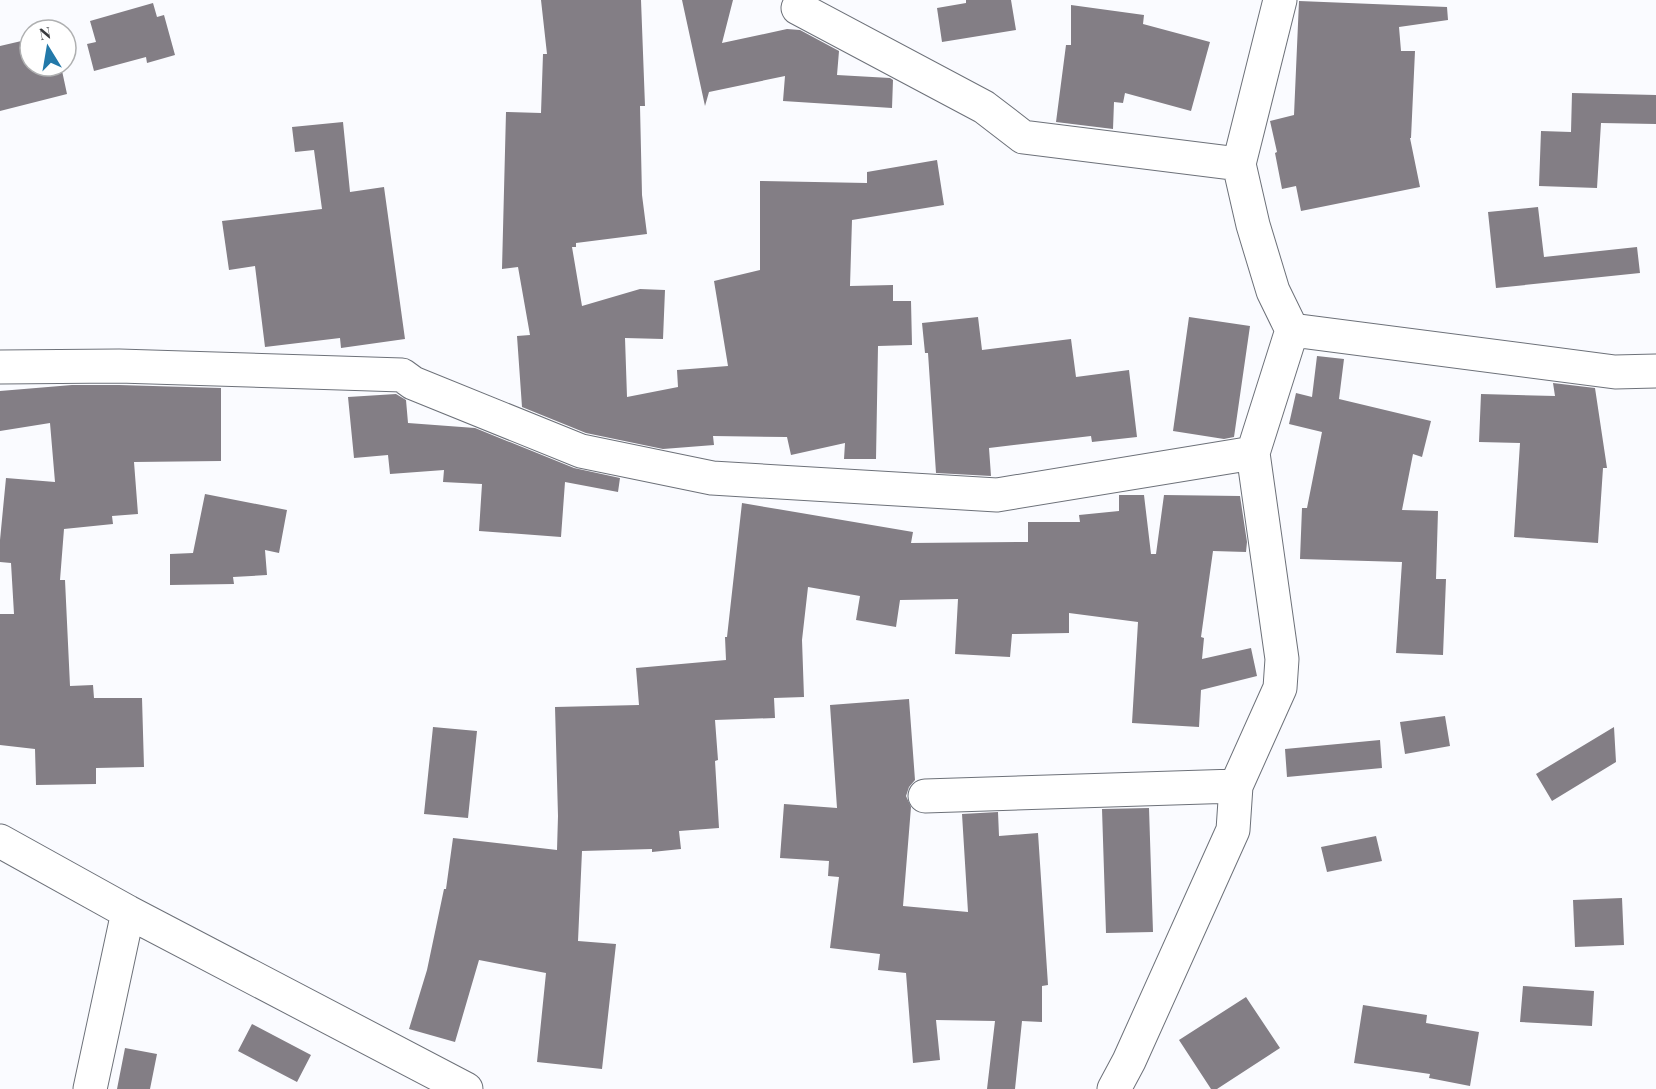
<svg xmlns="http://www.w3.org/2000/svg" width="1656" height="1089" font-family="'Playfair Display',serif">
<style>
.building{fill:#837e85}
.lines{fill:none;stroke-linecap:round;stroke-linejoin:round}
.minor-casing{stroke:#6d7179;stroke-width:35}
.minor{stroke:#fff;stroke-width:33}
</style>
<rect width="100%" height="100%" fill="#fafbff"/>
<path class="building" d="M 541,0 L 641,0 L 645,106 L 640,106 L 642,195 L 647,234 L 576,243 L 576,247 L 572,247 L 582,306 L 640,289 L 665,290 L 663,339 L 625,338 L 627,397 L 678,387 L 677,370 L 728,366 L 714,281 L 760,270 L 760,181 L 867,183 L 867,172 L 937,160 L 944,205 L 852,220 L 850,286 L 893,285 L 893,301 L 911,301 L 912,345 L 878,346 L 876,459 L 844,459 L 845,443 L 791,455 L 787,437 L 713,436 L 714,445 L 663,449 L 586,433 L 522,407 L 517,336 L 530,335 L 518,267 L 502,269 L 506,112 L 541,113 L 543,54 L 547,54 Z
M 682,0 L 733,0 L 722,43 L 787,29 L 800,30 L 839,51 L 837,75 L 890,78 L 893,80 L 892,108 L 783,101 L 785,76 L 709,92 L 705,106 Z
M 966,0 L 1011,0 L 1016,30 L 942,42 L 937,8 L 966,3 Z
M 1299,1 L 1447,7 L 1448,20 L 1399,27 L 1401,51 L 1415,51 L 1411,138 L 1410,138 L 1420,187 L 1301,211 L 1296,186 L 1282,189 L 1275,153 L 1277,152 L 1270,121 L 1294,115 Z
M 153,3 L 157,17 L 164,15 L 175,55 L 147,63 L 146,57 L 94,71 L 87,44 L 96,42 L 90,21 Z
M 1071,5 L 1144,15 L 1143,24 L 1210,42 L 1191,111 L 1125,93 L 1123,103 L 1114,102 L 1113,129 L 1056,122 L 1066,45 L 1071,45 Z
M 30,39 L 30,66 L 61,66 L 67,94 L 0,111 L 0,46 Z
M 1572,93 L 1656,95 L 1656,124 L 1601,123 L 1597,188 L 1539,186 L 1541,131 L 1571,132 Z
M 343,122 L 350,192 L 384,187 L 405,339 L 341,348 L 340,338 L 265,347 L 255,266 L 229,270 L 222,221 L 322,209 L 314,150 L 295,152 L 292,127 Z
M 1538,207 L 1544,257 L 1637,247 L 1640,273 L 1496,288 L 1488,212 Z
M 978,317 L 982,350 L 1071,339 L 1076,377 L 1129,370 L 1137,437 L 1092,442 L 1091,436 L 989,448 L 991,476 L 936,473 L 928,353 L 925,353 L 922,323 Z
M 1189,317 L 1250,326 L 1234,437 L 1224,439 L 1173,431 Z
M 1317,356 L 1344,359 L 1339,399 L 1431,421 L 1422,457 L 1413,454 L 1402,510 L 1438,511 L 1436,579 L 1446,579 L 1443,655 L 1396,653 L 1402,562 L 1300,559 L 1302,508 L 1307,508 L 1322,432 L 1289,424 L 1296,393 L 1312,397 Z
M 1553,383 L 1595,388 L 1607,468 L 1603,468 L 1598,543 L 1514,537 L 1520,443 L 1479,442 L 1481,394 L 1555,396 Z
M 72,385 L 119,385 L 221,388 L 221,461 L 134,462 L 138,514 L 112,516 L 113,524 L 64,529 L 60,580 L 65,580 L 70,686 L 93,685 L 94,698 L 142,698 L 144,767 L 96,768 L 96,784 L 36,785 L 35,749 L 0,745 L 0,614 L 14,614 L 11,563 L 0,562 L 0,540 L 6,478 L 55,482 L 50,423 L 0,431 L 0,391 Z
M 396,394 L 406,400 L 408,423 L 475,428 L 574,468 L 620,478 L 618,492 L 565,482 L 561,537 L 479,531 L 482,484 L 443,482 L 444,470 L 390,474 L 388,455 L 354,458 L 348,397 Z
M 205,494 L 287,510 L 279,553 L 265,550 L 267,575 L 233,577 L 234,584 L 170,585 L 170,554 L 193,553 Z
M 1119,495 L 1144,495 L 1151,554 L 1156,554 L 1164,495 L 1240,496 L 1247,542 L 1246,552 L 1213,551 L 1201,637 L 1204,638 L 1202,659 L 1251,648 L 1257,676 L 1201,690 L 1199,727 L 1132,723 L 1138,622 L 1069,613 L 1069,633 L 1012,634 L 1010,657 L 955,654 L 958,599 L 900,600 L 896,627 L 856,620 L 860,596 L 808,587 L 802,640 L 804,697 L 774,698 L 775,718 L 715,720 L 718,760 L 715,761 L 719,828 L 679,831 L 681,849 L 652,852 L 652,849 L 582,851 L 578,941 L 616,944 L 602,1069 L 537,1062 L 546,973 L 479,960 L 455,1042 L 409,1029 L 427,970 L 444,889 L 446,889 L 453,838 L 557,850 L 558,816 L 555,707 L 639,705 L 636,668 L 726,660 L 725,637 L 727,637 L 742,503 L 913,532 L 911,543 L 1028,542 L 1028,522 L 1080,522 L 1079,515 L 1119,511 Z
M 909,699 L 915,780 L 909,787 L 906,796 L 911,807 L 903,906 L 968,912 L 962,814 L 998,812 L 999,836 L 1038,833 L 1048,985 L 1042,986 L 1042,1022 L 1022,1021 L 1015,1089 L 987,1089 L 995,1021 L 936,1020 L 940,1060 L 913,1063 L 906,973 L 878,970 L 880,954 L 830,948 L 839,877 L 828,876 L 829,861 L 780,858 L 784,804 L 837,808 L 830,705 Z
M 1445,716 L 1450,746 L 1405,754 L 1400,722 Z
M 433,727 L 477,731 L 468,818 L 424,814 Z
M 1614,727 L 1616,762 L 1552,801 L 1536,774 Z
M 1380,740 L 1382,768 L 1287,777 L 1285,749 Z
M 1149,808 L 1153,932 L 1106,933 L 1102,809 Z
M 1376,836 L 1382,861 L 1327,872 L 1321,847 Z
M 1622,898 L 1624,945 L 1575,947 L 1573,900 Z
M 1523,986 L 1594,991 L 1592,1026 L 1520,1022 Z
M 1246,997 L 1280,1048 L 1217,1089 L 1211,1089 L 1179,1040 Z
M 1363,1005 L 1427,1015 L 1426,1023 L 1479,1032 L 1470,1086 L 1429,1078 L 1430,1074 L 1354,1063 Z
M 252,1024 L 311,1055 L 297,1082 L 238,1051 Z
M 125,1048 L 157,1054 L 150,1089 L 117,1089 Z"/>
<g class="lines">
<g class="minor-casing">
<path id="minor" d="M 1280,0 L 1239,164 L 1253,225 L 1273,291 L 1292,330 L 1615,372 L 1656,371
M 798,8 L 984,107 L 1023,137 L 1239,164
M 0,367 L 119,366 L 402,375 L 413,383 L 581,451 L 712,478 L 997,495 L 1253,453
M 925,796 L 1236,786 L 1280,688 L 1282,659 L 1253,453 L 1292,330
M 0,841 L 128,912 L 466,1089
M 90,1089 L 128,912
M 1114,1089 L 1129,1061 L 1233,830 L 1236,786"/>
</g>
<use href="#minor" class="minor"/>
</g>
<g transform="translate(48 48) rotate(349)"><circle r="28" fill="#ffffff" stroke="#afb0b1" stroke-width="1.5"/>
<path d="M0-4.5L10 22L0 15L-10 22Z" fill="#2379a9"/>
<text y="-9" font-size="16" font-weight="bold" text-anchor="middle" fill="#383a3d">N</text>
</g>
</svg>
